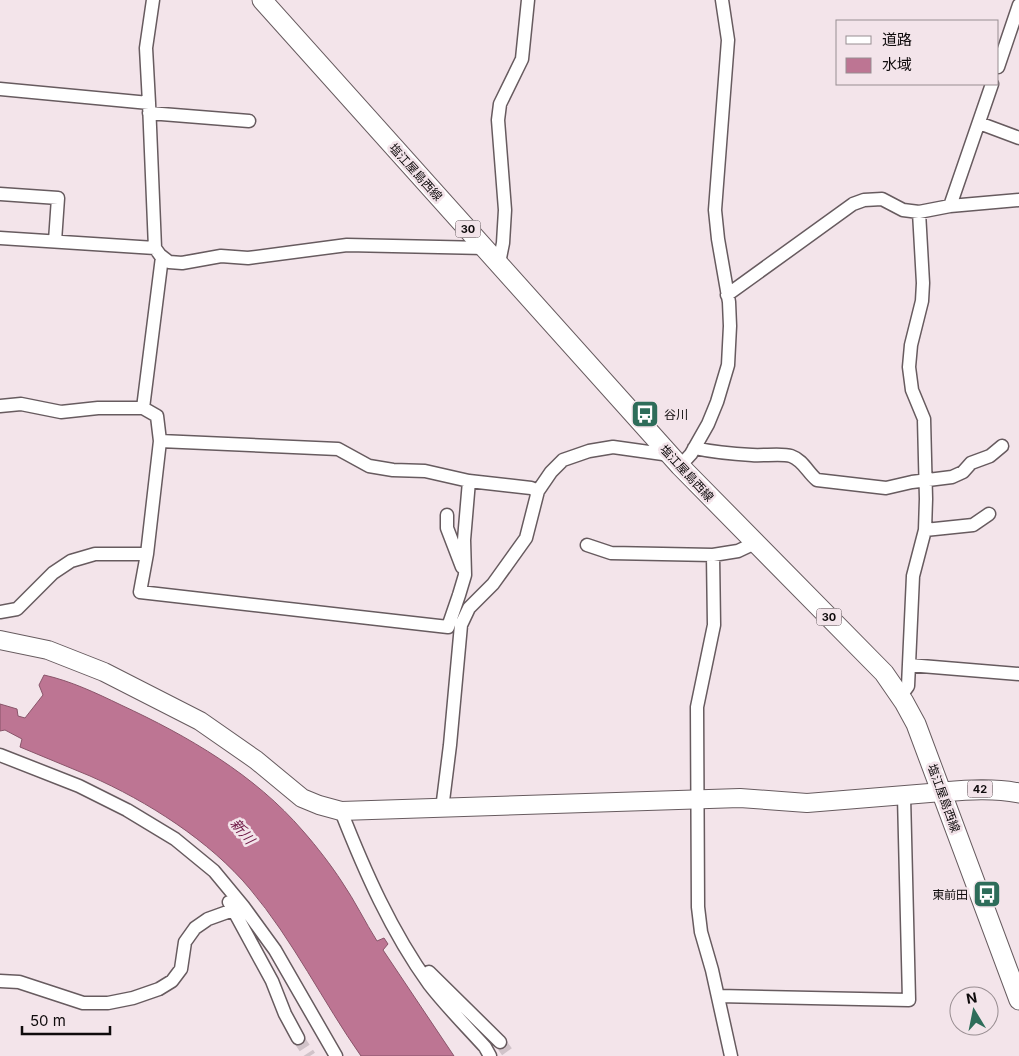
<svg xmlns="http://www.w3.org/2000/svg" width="1019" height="1056" font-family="Inter,'Noto Sans JP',sans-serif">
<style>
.water{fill:#bd7593;stroke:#89556a}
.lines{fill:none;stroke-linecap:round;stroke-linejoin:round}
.street-tunnel{stroke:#d1c3c9;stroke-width:12;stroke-dasharray:12 6;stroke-linecap:butt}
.street-casing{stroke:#675b5f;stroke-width:15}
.secondary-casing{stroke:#675b5f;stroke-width:20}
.primary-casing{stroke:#675b5f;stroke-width:21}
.street{stroke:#fff;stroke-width:12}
.secondary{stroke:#fff;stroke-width:18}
.primary{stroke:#fff;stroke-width:19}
.labels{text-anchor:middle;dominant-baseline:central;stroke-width:5;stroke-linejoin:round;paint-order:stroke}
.shield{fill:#f3e4ea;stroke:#534c4f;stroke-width:1}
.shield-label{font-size:11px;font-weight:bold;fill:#0f0b0c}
.street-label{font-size:12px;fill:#0f0b0c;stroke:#f3e4ea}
.poi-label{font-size:12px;fill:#0f0b0c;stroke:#f3e4ea;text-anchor:start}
.water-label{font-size:14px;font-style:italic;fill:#6d1543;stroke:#f3e4ea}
</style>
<rect width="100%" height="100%" fill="#f3e4ea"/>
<path class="water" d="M 44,675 C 71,681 96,693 121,705 C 188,736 255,775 303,831 C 317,847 331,865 342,882 C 355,901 365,922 377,941 L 384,938 L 388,944 L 383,950 L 454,1056 L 361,1056 C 323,1002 293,940 250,889 C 210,841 147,801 90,776 C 67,766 43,757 20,747 L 22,739 L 5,730 L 0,731 L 0,704 L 17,709 L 18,716 L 25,718 L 43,695 L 39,685 Z"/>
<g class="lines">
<path class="street-tunnel" d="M 298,1038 L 310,1056
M 500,1042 L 510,1056"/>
<g class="street-casing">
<path id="street" d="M 998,67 L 1019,5
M 0,89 L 149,103 L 146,48 L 153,0
M 149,103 L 155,248 L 160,255 L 169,262 L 182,263 L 221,256 L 248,258 L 347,245 L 485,248
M 149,113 L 249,121
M 979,123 L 1019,138
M 0,194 L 58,198 L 55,241
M 950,206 L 1019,200
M 0,238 L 155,248
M 499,263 L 503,243 L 505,210 L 498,120 L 500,104 L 522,59 L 528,0
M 727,295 L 853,204 L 864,200 L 882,199 L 903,210 L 919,212 L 950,206 L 992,84
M 0,406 L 21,404 L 61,412 L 98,408 L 143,408 L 162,257
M 160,441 L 338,449 L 369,466 L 393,470 L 425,471 L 469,481 L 531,488 L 538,491 L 551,472 L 563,460 L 589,451 L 613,447 L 670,455
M 694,448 C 713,452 733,454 752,455 C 763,456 782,453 791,456 C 803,460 808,473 817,480 L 886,488 L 912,482 L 952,477 L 963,472 L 971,463 L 990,456 L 1002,446
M 680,466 L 691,454 L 708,424 L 717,402 L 728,365 L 730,326 L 729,302 L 718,239 L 715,210 L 728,40 L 722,0
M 447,515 L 447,528 L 462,567
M 925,530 L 973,525 L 989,514
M 587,545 L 611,553 L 713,555 L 738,551 L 755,543
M 147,554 L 140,592 L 448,627 L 459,595 L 465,575 L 464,540 L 469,481
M 713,555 L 714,625 L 697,707 L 698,907 L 701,932 L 712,970 L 731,1056
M 0,612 L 17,609 L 53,573 L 71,561 L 95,554 L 147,554 L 160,441 L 157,416 L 143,408
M 909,665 L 1019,674
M 900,697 L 908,686 L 913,576 L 925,530 L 926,499 L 924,419 L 912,390 L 909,367 L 911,345 L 922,301 L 923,283 L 919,212
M 0,755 L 79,786 L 127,810 L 175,839 L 214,871 L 243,906 L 275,950 L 336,1056
M 442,809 L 450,745 L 461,625 L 469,608 L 493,584 L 526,538 L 538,491
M 341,811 C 365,872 391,931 429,984 C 446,1006 466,1026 485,1047 L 490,1056
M 229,902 L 272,981 L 285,1014 L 298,1038
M 429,972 L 500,1042
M 0,981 L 19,982 L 83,1003 L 108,1003 L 133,998 L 159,989 L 172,981 L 181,969 L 185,942 L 195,928 L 208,919 L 233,910
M 718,996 L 909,1000 L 904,796"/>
</g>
<g class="secondary-casing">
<path id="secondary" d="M 0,640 L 48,650 L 104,672 L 200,721 L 256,760 L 302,798 L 319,805 L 341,811 L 740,798 L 807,803 L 942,792"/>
</g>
<g class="primary-casing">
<path id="primary" d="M 262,0 L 680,466 L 884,673 L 904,702 L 916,724 L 1019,1000
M 942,792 C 968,790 993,788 1019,793"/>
</g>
<use href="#street" class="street"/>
<use href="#secondary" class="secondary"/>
<use href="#primary" class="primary"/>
</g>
<defs>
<g id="bus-square" transform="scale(1.4375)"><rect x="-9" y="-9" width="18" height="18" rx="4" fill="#2e6d5a" stroke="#f3e4ea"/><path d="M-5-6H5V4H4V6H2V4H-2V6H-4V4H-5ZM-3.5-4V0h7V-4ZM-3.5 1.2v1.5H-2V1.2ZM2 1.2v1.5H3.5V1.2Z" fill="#fff"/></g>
</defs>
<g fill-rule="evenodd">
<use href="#bus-square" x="645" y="414"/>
<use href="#bus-square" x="987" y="894"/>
</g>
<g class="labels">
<g class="shield">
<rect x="455.5" y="220.5" width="25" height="17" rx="4"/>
<rect x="816.5" y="608.5" width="25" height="17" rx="4"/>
<rect x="967.5" y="780.5" width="25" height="17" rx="4"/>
</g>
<g class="shield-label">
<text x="468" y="229">30</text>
<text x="829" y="617">30</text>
<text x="980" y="789">42</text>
</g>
<g class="street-label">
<text transform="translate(416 172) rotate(48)">塩江屋島西線</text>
<text transform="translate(687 473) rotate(47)">塩江屋島西線</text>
<text transform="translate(944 798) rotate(70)">塩江屋島西線</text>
</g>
<g class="poi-label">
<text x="664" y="414">谷川</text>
<text x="968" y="894" text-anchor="end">東前田</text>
</g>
<g class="water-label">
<text transform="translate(243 831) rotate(50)">新川</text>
</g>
</g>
<rect x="836" y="20" width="162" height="65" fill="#f3e4ea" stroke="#988d91"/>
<rect x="846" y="36" width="25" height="8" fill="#ffffff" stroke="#988d91"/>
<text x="882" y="45" font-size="15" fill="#0f0b0c">道路</text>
<rect x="846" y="58" width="25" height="15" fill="#bd7593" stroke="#988d91"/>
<text x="882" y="70" font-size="15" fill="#0f0b0c">水域</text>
<g transform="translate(974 1011) rotate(350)"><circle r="24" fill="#f3e4ea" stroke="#988d91"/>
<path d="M0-4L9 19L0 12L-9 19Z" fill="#2e6d5a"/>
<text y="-8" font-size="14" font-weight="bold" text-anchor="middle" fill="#0f0b0c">N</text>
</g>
<path d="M22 1026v8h88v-8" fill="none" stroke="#0f0b0c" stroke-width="2.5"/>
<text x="30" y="1026" font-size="15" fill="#0f0b0c" stroke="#f3e4ea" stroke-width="4" paint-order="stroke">50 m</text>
</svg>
